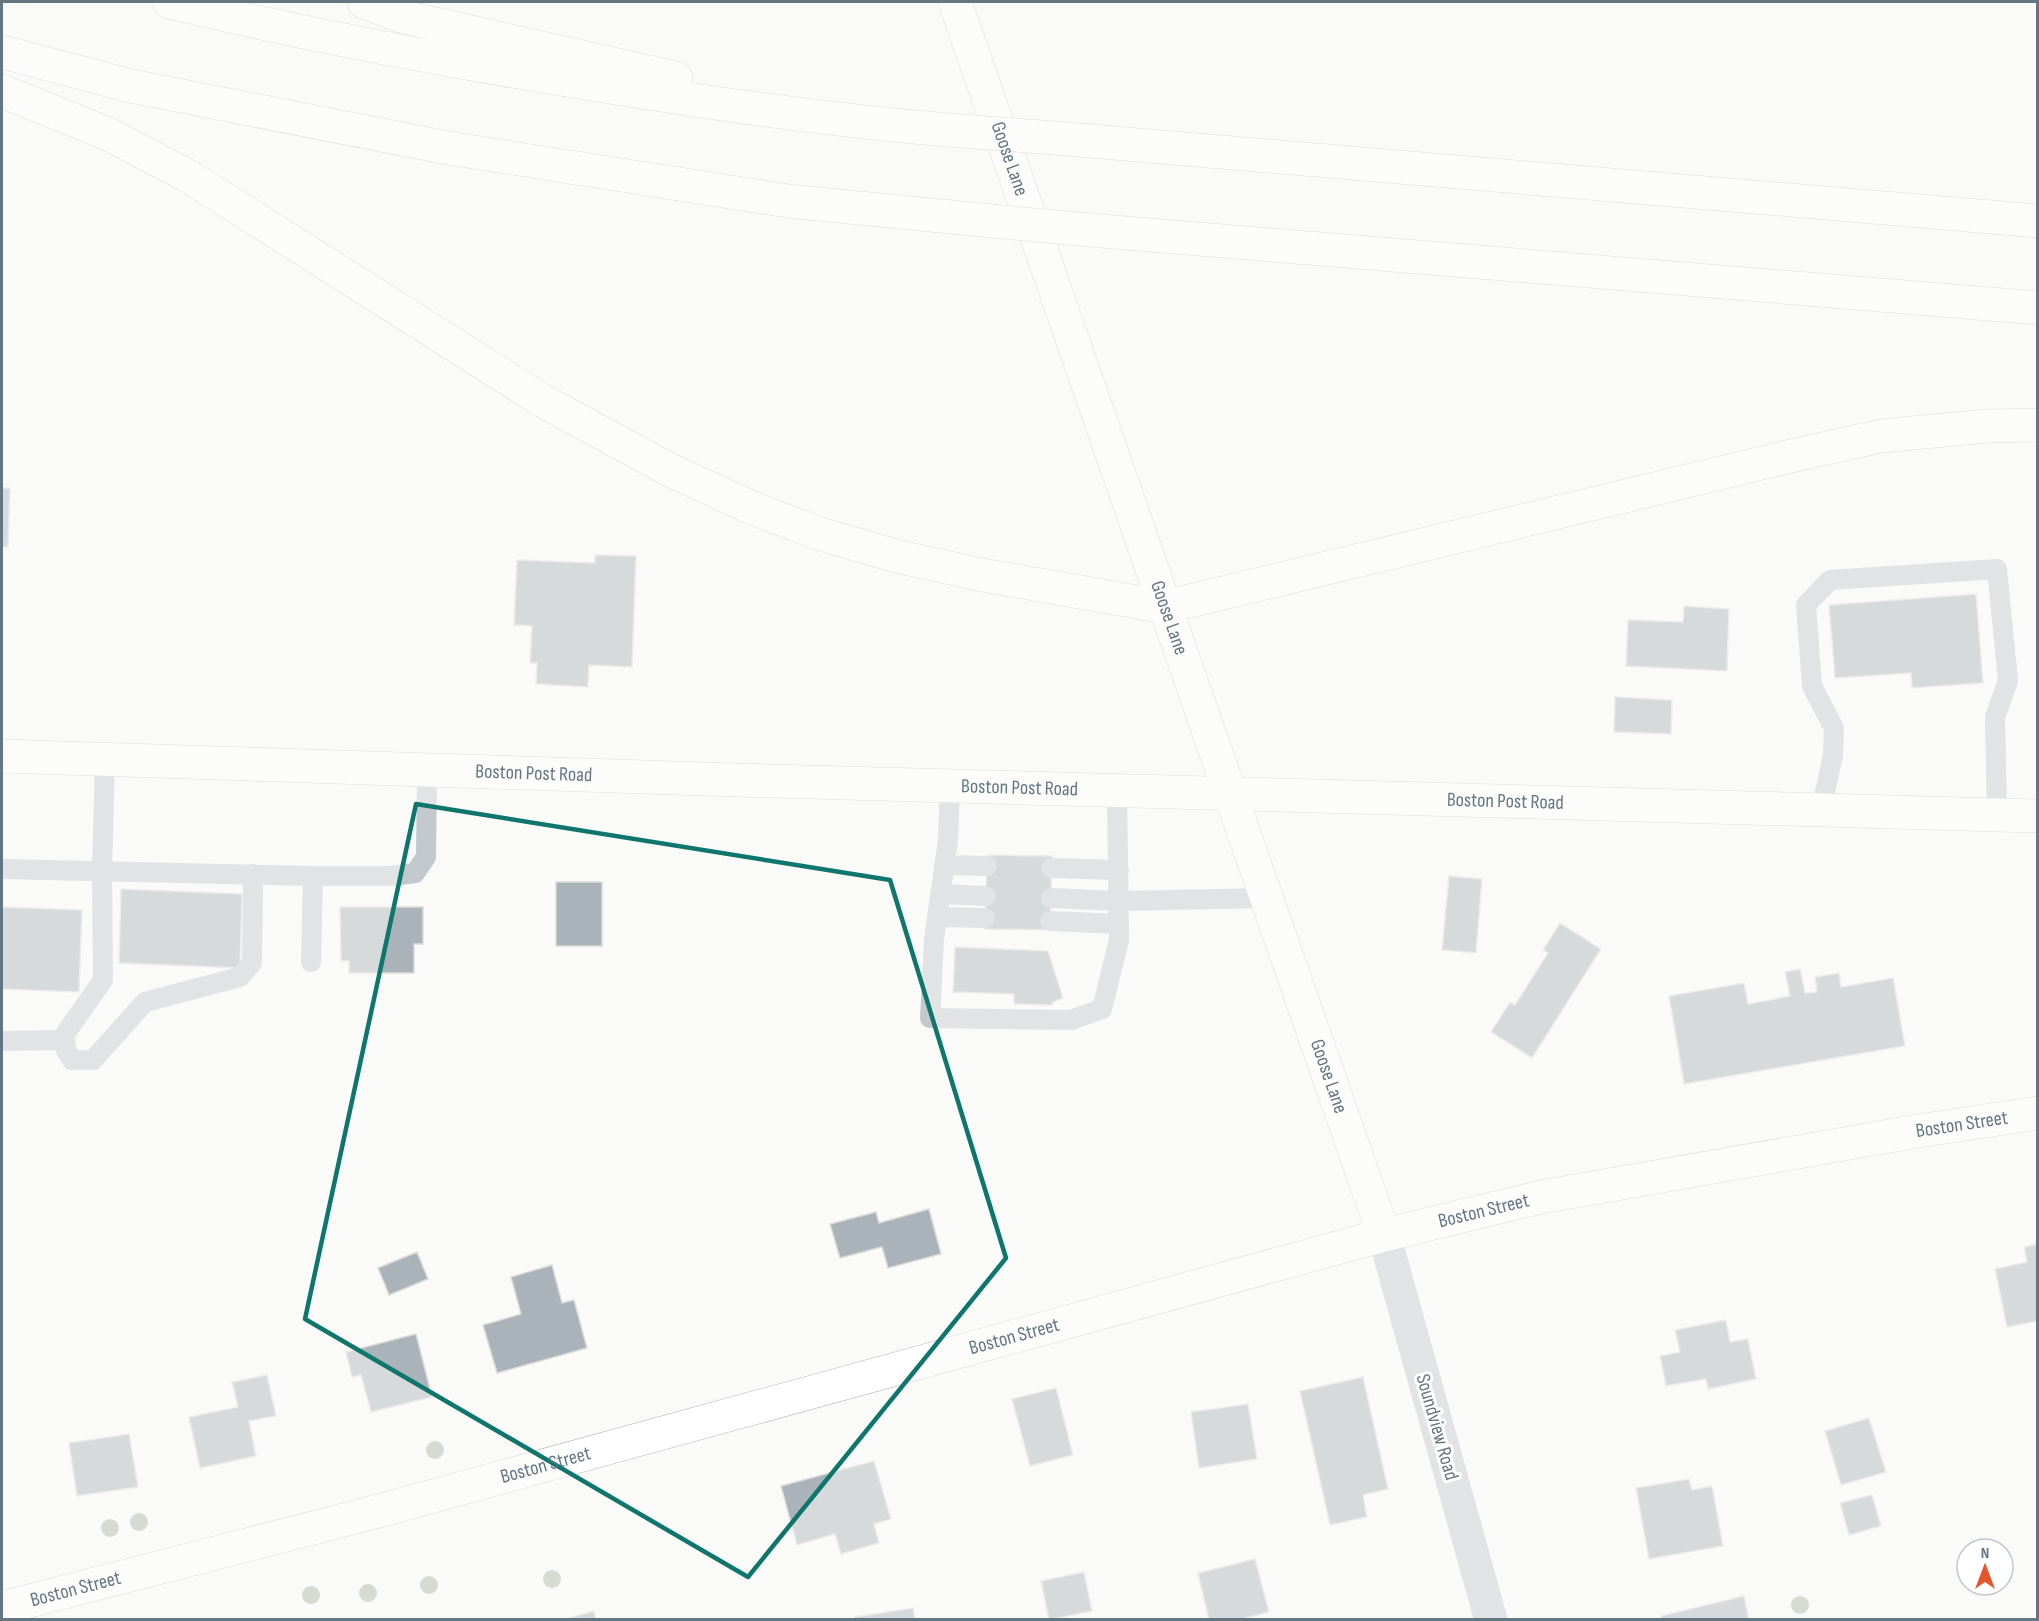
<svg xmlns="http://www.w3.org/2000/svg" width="2039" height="1621" font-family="'Sofia Sans Condensed',sans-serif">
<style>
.building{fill:#aab3b9;stroke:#dcdcda;stroke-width:1.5}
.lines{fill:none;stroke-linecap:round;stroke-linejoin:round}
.secondary-casing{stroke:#b3babf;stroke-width:34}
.primary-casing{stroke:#b5babe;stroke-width:34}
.highway-casing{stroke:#b4b9bd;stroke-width:34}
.lane{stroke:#c3c8cc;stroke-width:20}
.street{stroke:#c3c8cc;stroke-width:33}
.secondary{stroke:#fff;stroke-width:33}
.primary{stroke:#fff;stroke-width:33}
.highway{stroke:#fff;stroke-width:33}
.highway-bridge-casing{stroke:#b4b9bd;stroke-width:34;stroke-linecap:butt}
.highway-bridge{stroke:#fff;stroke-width:33}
.tree{fill:#aab4a7}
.marked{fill:none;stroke:#0f766e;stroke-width:4.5;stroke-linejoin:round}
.labels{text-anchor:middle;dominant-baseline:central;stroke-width:6;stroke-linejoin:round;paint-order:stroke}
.street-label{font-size:20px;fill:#657683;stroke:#fff}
</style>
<rect width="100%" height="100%" fill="#fafaf8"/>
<path class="building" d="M 2,488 L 10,488 L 8,547 L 2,547 Z
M 595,555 L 636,556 L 632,667 L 589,665 L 588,687 L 536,684 L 537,663 L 530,663 L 532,626 L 514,625 L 517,560 L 595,563 Z
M 1976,594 L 1983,683 L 1912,688 L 1911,673 L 1835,678 L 1829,605 Z
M 1684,606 L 1729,609 L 1727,671 L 1626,666 L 1628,620 L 1683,622 Z
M 1615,697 L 1672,700 L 1671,734 L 1614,732 Z
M 987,855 L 1052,856 L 1050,930 L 985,929 Z
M 1449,876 L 1482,879 L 1476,953 L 1442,950 Z
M 556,882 L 602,882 L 602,946 L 556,946 Z
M 121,889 L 242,894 L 240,968 L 119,963 Z
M 2,907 L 82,910 L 79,992 L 2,989 Z
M 340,907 L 423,907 L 423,944 L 414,944 L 414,973 L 349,973 L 349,961 L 341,961 Z
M 1560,923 L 1601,949 L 1532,1058 L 1491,1032 L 1510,1002 L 1515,1005 L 1548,953 L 1543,950 Z
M 955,947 L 1048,951 L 1063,998 L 1053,1002 L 1052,1005 L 1014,1004 L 1014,994 L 953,992 Z
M 1800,969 L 1805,993 L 1817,992 L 1815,977 L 1839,973 L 1841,987 L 1893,978 L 1905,1046 L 1684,1084 L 1669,996 L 1744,983 L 1748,1004 L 1790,996 L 1785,972 Z
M 929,1209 L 941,1254 L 888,1268 L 882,1247 L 840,1258 L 830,1224 L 876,1212 L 879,1223 Z
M 2038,1244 L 2038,1321 L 2007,1327 L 1995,1269 L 2027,1262 L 2024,1247 Z
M 417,1252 L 428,1279 L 389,1295 L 378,1268 Z
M 552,1265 L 562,1303 L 574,1300 L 587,1348 L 497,1373 L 483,1325 L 521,1314 L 511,1277 Z
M 1726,1320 L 1730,1342 L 1748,1339 L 1756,1379 L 1708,1389 L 1706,1379 L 1666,1386 L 1660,1356 L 1680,1352 L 1675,1330 Z
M 416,1334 L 432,1397 L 371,1412 L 361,1375 L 352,1377 L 346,1352 Z
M 267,1375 L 276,1416 L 249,1421 L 256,1456 L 200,1468 L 189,1417 L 238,1407 L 232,1382 Z
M 1363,1377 L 1388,1489 L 1363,1495 L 1367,1517 L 1330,1525 L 1300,1391 Z
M 1056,1388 L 1073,1455 L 1030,1466 L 1012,1399 Z
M 1248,1404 L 1257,1459 L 1199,1468 L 1191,1412 Z
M 1869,1418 L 1886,1472 L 1841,1485 L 1825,1431 Z
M 129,1434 L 138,1487 L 77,1496 L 69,1443 Z
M 874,1461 L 891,1519 L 874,1524 L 879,1543 L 841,1554 L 835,1534 L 797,1545 L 781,1486 Z
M 1689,1479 L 1692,1490 L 1712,1486 L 1723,1546 L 1649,1559 L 1636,1488 Z
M 1872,1495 L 1881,1526 L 1849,1535 L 1840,1503 Z
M 1255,1559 L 1269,1612 L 1239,1620 L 1209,1620 L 1198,1573 Z
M 1084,1572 L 1092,1611 L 1049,1620 L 1041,1581 Z
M 1744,1596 L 1749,1620 L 1662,1620 L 1661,1616 Z
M 913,1608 L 915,1620 L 855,1620 L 855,1617 Z
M 594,1611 L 596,1620 L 561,1620 Z"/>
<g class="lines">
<g class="secondary-casing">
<g id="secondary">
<path id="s1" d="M 1230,793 L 1384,1235"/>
<path id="s2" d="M 2,1608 L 375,1512 L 1384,1235 L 1541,1197 L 1912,1132 L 2038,1113"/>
</g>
</g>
<g class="primary-casing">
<g id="primary">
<path id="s3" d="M 955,2 L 1230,793"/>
<path id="s4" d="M 2,756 L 735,780 L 2038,816"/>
</g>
</g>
<g class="highway-casing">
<path id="highway" d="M 169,2 C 304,34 441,60 579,82 C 706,103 833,121 961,131
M 364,2 L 404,17 L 676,78
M 2,52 L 131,86 L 448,148 L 788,201 L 992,221
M 2,91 L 108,134 L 188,176 L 543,401 L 670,470 L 750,507 L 817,533 L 896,556 L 977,574 L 1165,607 L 1795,455 L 1881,436 L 1987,426 L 2038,425
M 1055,138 L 2038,221
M 1089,230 L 2038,308"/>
</g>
<path class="lane" d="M 105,759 L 102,870 L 103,980 L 65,1034 L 66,1050 L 72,1060 L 93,1060 L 145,1002 L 240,977 L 252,963 L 253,874
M 950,785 L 948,840 L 934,939 L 930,1018 L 1071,1020 L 1102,1009 L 1119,940 L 1117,790
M 1821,811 L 1833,755 L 1834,728 L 1812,686 L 1806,605 L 1830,580 L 1997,569 L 2008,681 L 1995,717 L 1997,815
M 945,865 L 987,866
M 1051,868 L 1119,870
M 2,869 L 313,876 L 392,876 L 415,873 L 426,857 L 427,770
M 941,894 L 986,896
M 1051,898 L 1119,901 L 1266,898
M 938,917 L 985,918
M 1050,921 L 1119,924
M 311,962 L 313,876
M 2,1041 L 65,1040"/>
<path class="street" d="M 1384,1235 L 1491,1620"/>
<use href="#secondary" class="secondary"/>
<use href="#primary" class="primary"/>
<use href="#highway" class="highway"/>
<g class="highway-bridge-casing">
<path id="highway-bridge" d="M 961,131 L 1055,138
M 992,221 L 1089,230"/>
</g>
<use href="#highway-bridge" class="highway-bridge"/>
</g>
<g class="tree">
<circle cx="435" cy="1450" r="9"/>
<circle cx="139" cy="1522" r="9"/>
<circle cx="110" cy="1528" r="9"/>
<circle cx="552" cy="1579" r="9"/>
<circle cx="429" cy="1585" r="9"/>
<circle cx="368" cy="1593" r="9"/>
<circle cx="311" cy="1595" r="9"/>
<circle cx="1800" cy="1605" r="9"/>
</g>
<path d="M0 0H2039V1621H0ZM 416,804 L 890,880 L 1006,1258 L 748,1577 L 305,1319 Z" fill="#fafaf8" fill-opacity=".55" fill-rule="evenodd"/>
<path class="marked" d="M 416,804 L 890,880 L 1006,1258 L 748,1577 L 305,1319 Z"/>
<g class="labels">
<g class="street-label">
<text stroke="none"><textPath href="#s3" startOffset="166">Goose Lane</textPath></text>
<text stroke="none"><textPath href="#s3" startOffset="652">Goose Lane</textPath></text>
<text stroke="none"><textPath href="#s4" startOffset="532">Boston Post Road</textPath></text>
<text stroke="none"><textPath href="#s4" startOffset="1018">Boston Post Road</textPath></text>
<text stroke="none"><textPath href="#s4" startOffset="1504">Boston Post Road</textPath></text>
<text stroke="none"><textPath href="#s1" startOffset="300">Goose Lane</textPath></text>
<text stroke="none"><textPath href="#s2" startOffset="2020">Boston Street</textPath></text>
<text stroke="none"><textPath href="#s2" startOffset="1534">Boston Street</textPath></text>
<text stroke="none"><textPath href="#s2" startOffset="1048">Boston Street</textPath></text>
<text transform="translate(1437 1427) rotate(74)">Soundview Road</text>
<text stroke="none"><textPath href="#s2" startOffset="562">Boston Street</textPath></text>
<text stroke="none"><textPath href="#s2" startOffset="76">Boston Street</textPath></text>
</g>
</g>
<rect width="2039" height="1621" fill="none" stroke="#657683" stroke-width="6"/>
<g transform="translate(1985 1567)"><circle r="28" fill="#ffffff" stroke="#c1c8cd" stroke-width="1.5"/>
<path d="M0-4.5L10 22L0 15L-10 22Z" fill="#e4572e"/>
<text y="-9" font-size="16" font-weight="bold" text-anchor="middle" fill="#657683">N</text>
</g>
</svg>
